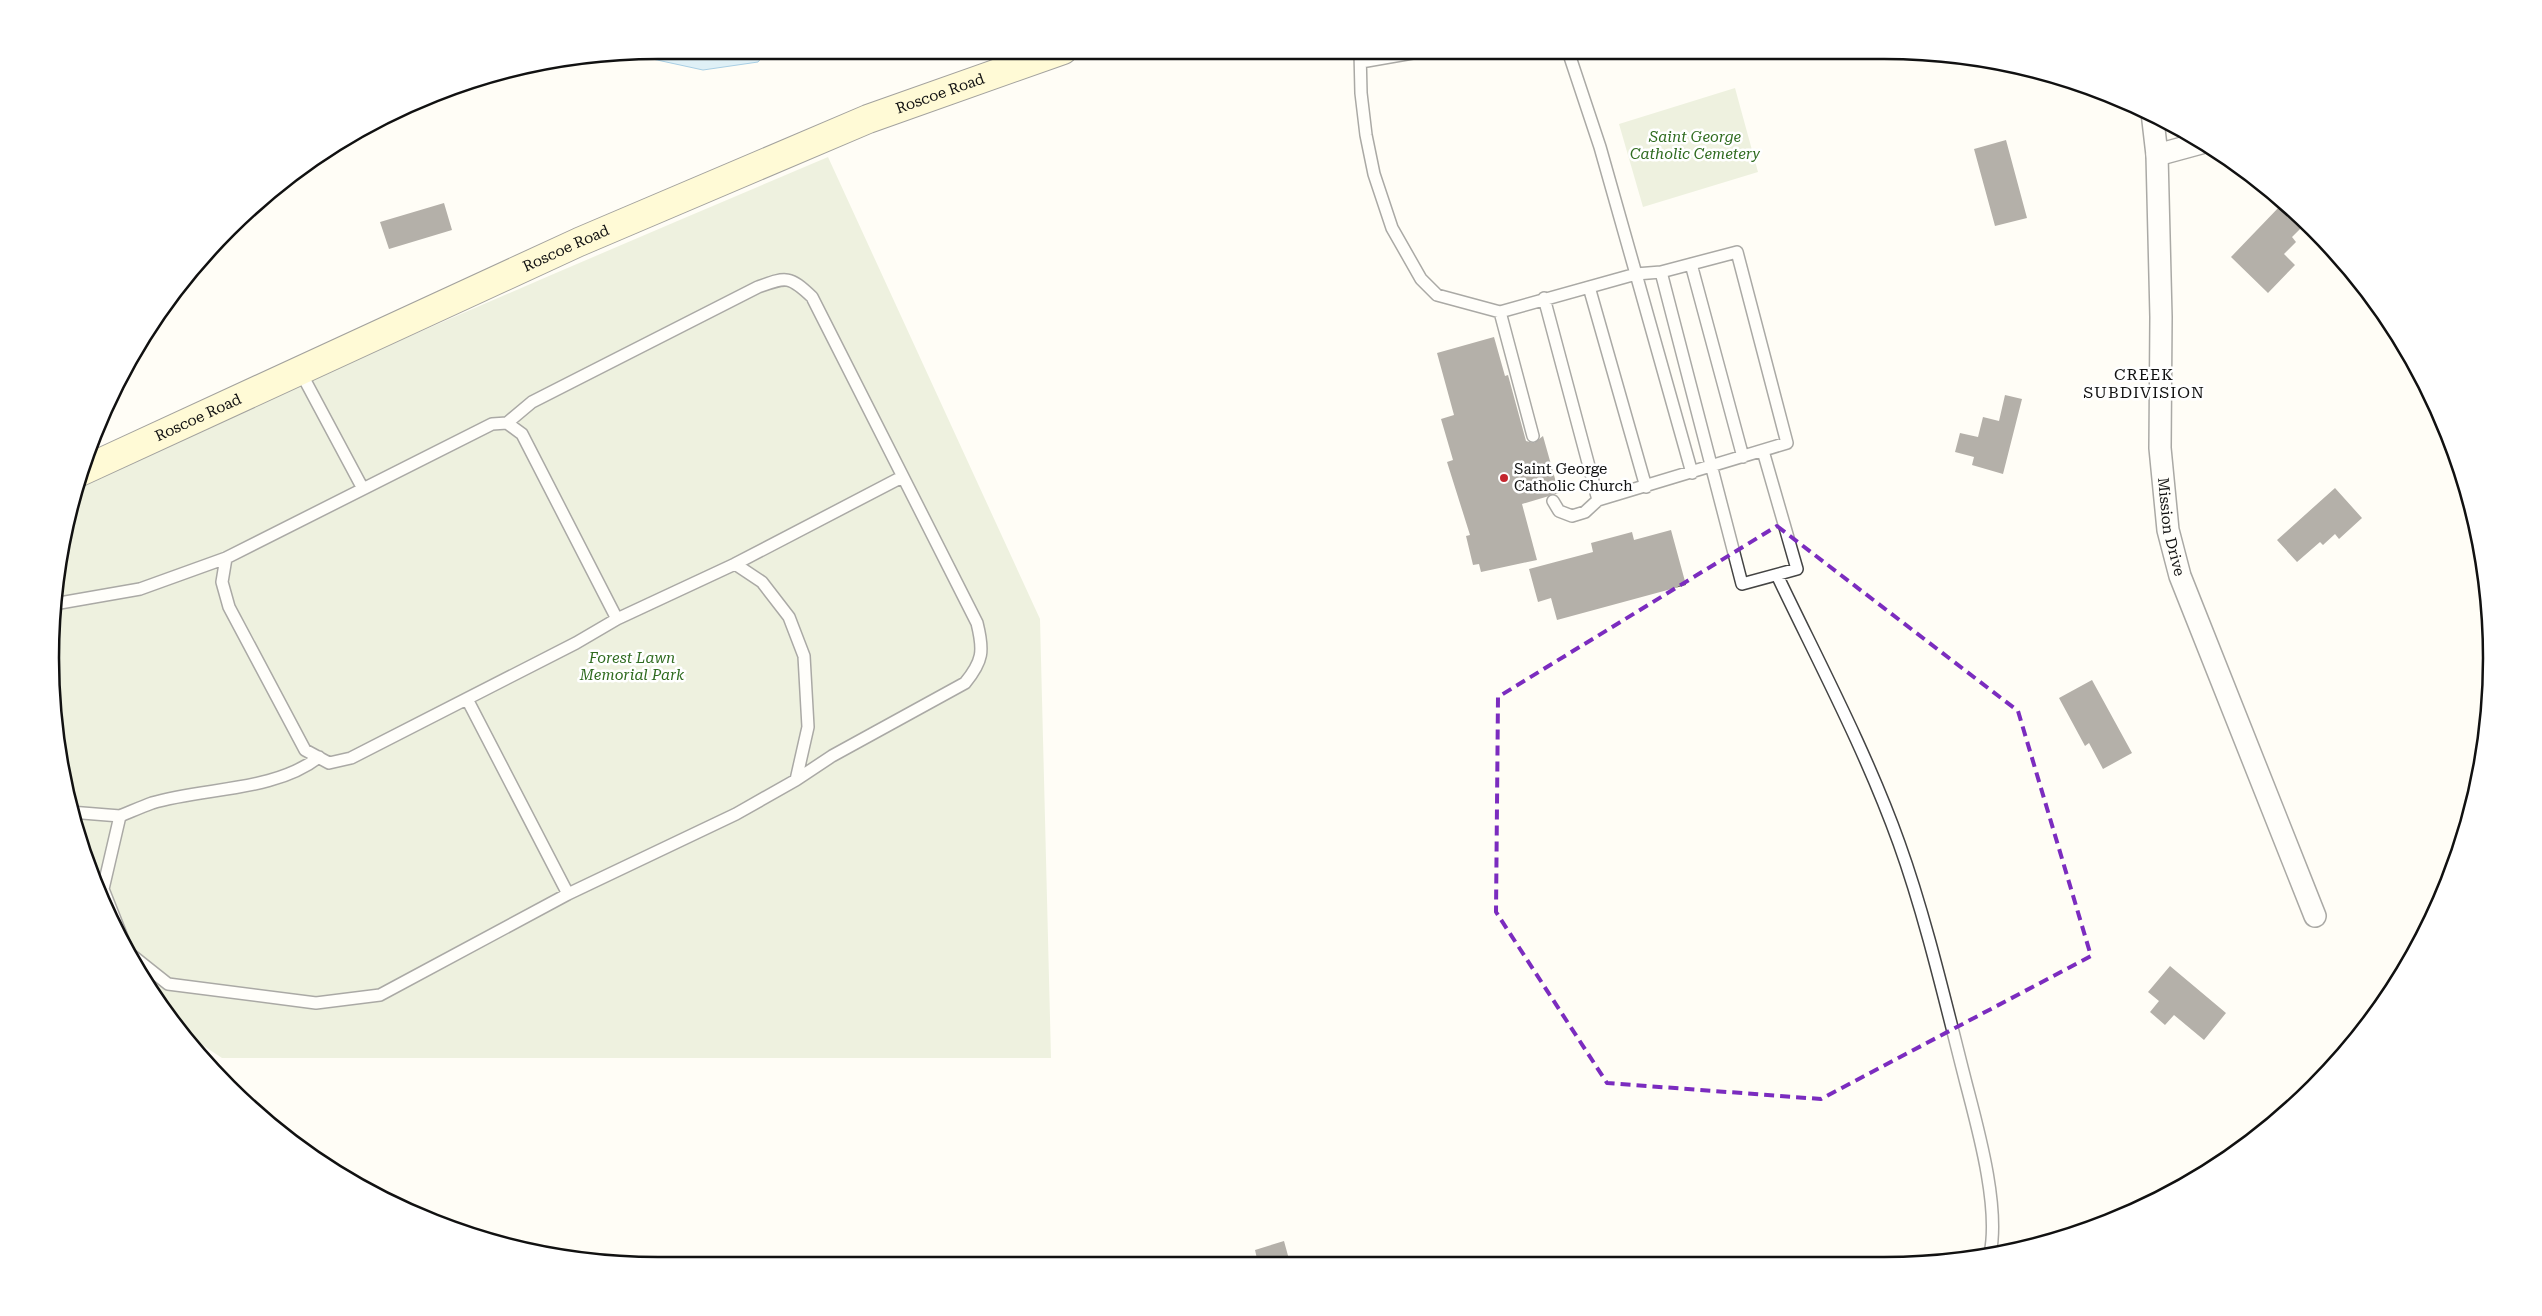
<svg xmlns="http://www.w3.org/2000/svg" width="2542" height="1316" font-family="'Roboto Serif',serif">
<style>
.cemetery{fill:#d9e3c4}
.water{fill:#b9e0f7;stroke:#3f96cf}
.building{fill:#5a524d}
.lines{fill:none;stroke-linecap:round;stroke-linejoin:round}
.service-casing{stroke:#444;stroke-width:14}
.minor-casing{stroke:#444;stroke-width:24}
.secondary-casing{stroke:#333;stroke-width:30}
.service{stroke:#fff;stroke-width:11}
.minor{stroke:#fff;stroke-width:21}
.secondary{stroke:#fff6b0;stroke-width:28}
.marked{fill:none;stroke:#7b2cbf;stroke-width:4;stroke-dasharray:10 6;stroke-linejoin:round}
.poi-dot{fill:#c4262e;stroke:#fff;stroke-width:2}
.labels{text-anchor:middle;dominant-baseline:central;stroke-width:5;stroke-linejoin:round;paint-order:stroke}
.street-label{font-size:15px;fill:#111;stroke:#fff}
.park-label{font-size:15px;font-style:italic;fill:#2f6b1f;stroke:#fff}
.poi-label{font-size:15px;fill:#111;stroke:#fff;text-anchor:start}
.neighbourhood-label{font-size:16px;letter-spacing:1px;fill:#111;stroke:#fff}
.rim{fill:none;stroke:#111;stroke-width:2.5}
</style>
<rect width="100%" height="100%" fill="#fffdf5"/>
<path class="cemetery" d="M 1735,88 L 1758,172 L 1643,207 L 1619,124 Z
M 828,157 L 1040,619 L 1051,1058 L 222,1058 L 178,1029 L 152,996 L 96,891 L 71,815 L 51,698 L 51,618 L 71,501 L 75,487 C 324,371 576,264 828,157 Z"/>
<path class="water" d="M 658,50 L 768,50 L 758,62 L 703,70 L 625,53 Z"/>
<path class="building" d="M 2006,140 L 2027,218 L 1995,226 L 1974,149 Z
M 444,203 L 452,230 L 389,249 L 380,222 Z
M 2281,205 L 2303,226 L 2292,237 L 2296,242 L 2284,254 L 2295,265 L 2268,293 L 2231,257 Z
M 1494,337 L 1505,376 L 1508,375 L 1526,441 L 1534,443 L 1543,436 L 1559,493 L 1522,504 L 1537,560 L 1481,572 L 1479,564 L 1473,565 L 1466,536 L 1470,535 L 1447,462 L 1453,460 L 1441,419 L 1454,415 L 1437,353 Z
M 2005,395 L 2022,399 L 2003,474 L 1972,465 L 1974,457 L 1955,452 L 1960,433 L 1978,437 L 1983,417 L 1999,421 Z
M 2335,488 L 2362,518 L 2339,539 L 2335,534 L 2323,545 L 2320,542 L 2297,562 L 2277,540 Z
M 1671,530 L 1686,585 L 1557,620 L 1551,598 L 1538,602 L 1529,569 L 1593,552 L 1591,543 L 1632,532 L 1634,540 Z
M 2092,680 L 2132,753 L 2103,769 L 2089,743 L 2085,746 L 2059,698 Z
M 2170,966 L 2226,1013 L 2204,1040 L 2174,1015 L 2165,1025 L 2150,1012 L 2159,1001 L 2148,992 Z
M 1284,1241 L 1290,1263 L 1258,1263 L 1255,1250 Z"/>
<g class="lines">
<g class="service-casing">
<path id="service" d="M 1360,51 L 1361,93 L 1366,135 L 1374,174 L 1392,228 L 1421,279 L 1437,295 L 1500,312 L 1636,274 L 1600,147 L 1568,51
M 1361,62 L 1424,51
M 1691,264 L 1743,457
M 1661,272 L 1742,584 L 1797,569 L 1763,451
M 1589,287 L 1646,487
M 1544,298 L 1598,500
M 1500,312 L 1533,436
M 300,371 L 362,487
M 507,423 L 532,402 L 758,287 C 786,277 789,275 812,297 L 977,623 C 984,651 983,661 965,683 L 832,756 L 796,780
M 1553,501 L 1559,511 L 1572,516 L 1585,512 L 1598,500 L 1787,443 L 1737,252 L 1661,272 L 1636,274 L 1692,473
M 226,558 L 222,582 L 229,607 L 305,750 L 329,763 L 351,758 L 576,643 L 617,619
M 735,564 L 902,477
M 1777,575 C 1819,663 1866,751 1899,843 C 1926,918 1946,1005 1966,1083 C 1978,1129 2000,1207 1990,1254
M 54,604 L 140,589 L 226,558 L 492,424 L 507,423 L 522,434 L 617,619 L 735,564 L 762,582 L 789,617 L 804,656 L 808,727 L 796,780 L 736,814 L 568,894 L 380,995 L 316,1003 L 168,984 L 129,953
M 467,699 L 568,894
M 70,812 L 120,816 L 103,889 L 126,947
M 120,816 C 130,812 141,807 152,803 C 205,787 274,792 319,757"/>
</g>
<g class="minor-casing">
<g id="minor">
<path id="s1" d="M 2152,112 L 2157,155 L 2161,317 L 2160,448 L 2168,530 L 2180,576 L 2315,916"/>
<path d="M 2157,155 L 2201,143"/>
</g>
</g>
<g class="secondary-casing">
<g id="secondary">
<path id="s2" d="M 80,472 L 579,242 L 868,119 L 1063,50"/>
</g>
</g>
<use href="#service" class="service"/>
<use href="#minor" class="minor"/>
<use href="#secondary" class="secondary"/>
</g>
<path d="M0 0H2542V1316H0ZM 1777,526 L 2018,711 L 2091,956 L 1821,1099 L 1607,1083 L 1496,912 L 1498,697 Z" fill="#fffdf5" fill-opacity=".55" fill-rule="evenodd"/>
<path class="marked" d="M 1777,526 L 2018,711 L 2091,956 L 1821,1099 L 1607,1083 L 1496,912 L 1498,697 Z"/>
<circle class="poi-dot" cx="1504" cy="478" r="5"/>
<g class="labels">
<g class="street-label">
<text stroke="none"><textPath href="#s2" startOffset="940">Roscoe Road</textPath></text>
<text stroke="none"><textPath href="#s2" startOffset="535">Roscoe Road</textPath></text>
<text stroke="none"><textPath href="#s2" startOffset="130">Roscoe Road</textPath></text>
<text stroke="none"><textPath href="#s1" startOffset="416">Mission Drive</textPath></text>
</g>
<g class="park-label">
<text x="1695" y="137">Saint George<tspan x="1695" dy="17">Catholic Cemetery</tspan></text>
<text x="632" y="658">Forest Lawn<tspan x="632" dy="17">Memorial Park</tspan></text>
</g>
<g class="poi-label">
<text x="1514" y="469">Saint George<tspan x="1514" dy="17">Catholic Church</tspan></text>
</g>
<g class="neighbourhood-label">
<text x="2144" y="374">CREEK<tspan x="2144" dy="18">SUBDIVISION</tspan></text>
</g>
</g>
<path d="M0 0H2542V1316H0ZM658 59H1884A599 599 0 0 1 2483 658V658A599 599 0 0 1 1884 1257H658A599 599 0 0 1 59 658V658A599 599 0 0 1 658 59Z" fill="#fff" fill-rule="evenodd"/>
<path class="rim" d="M658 59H1884A599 599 0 0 1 2483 658V658A599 599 0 0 1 1884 1257H658A599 599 0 0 1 59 658V658A599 599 0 0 1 658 59Z"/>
</svg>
